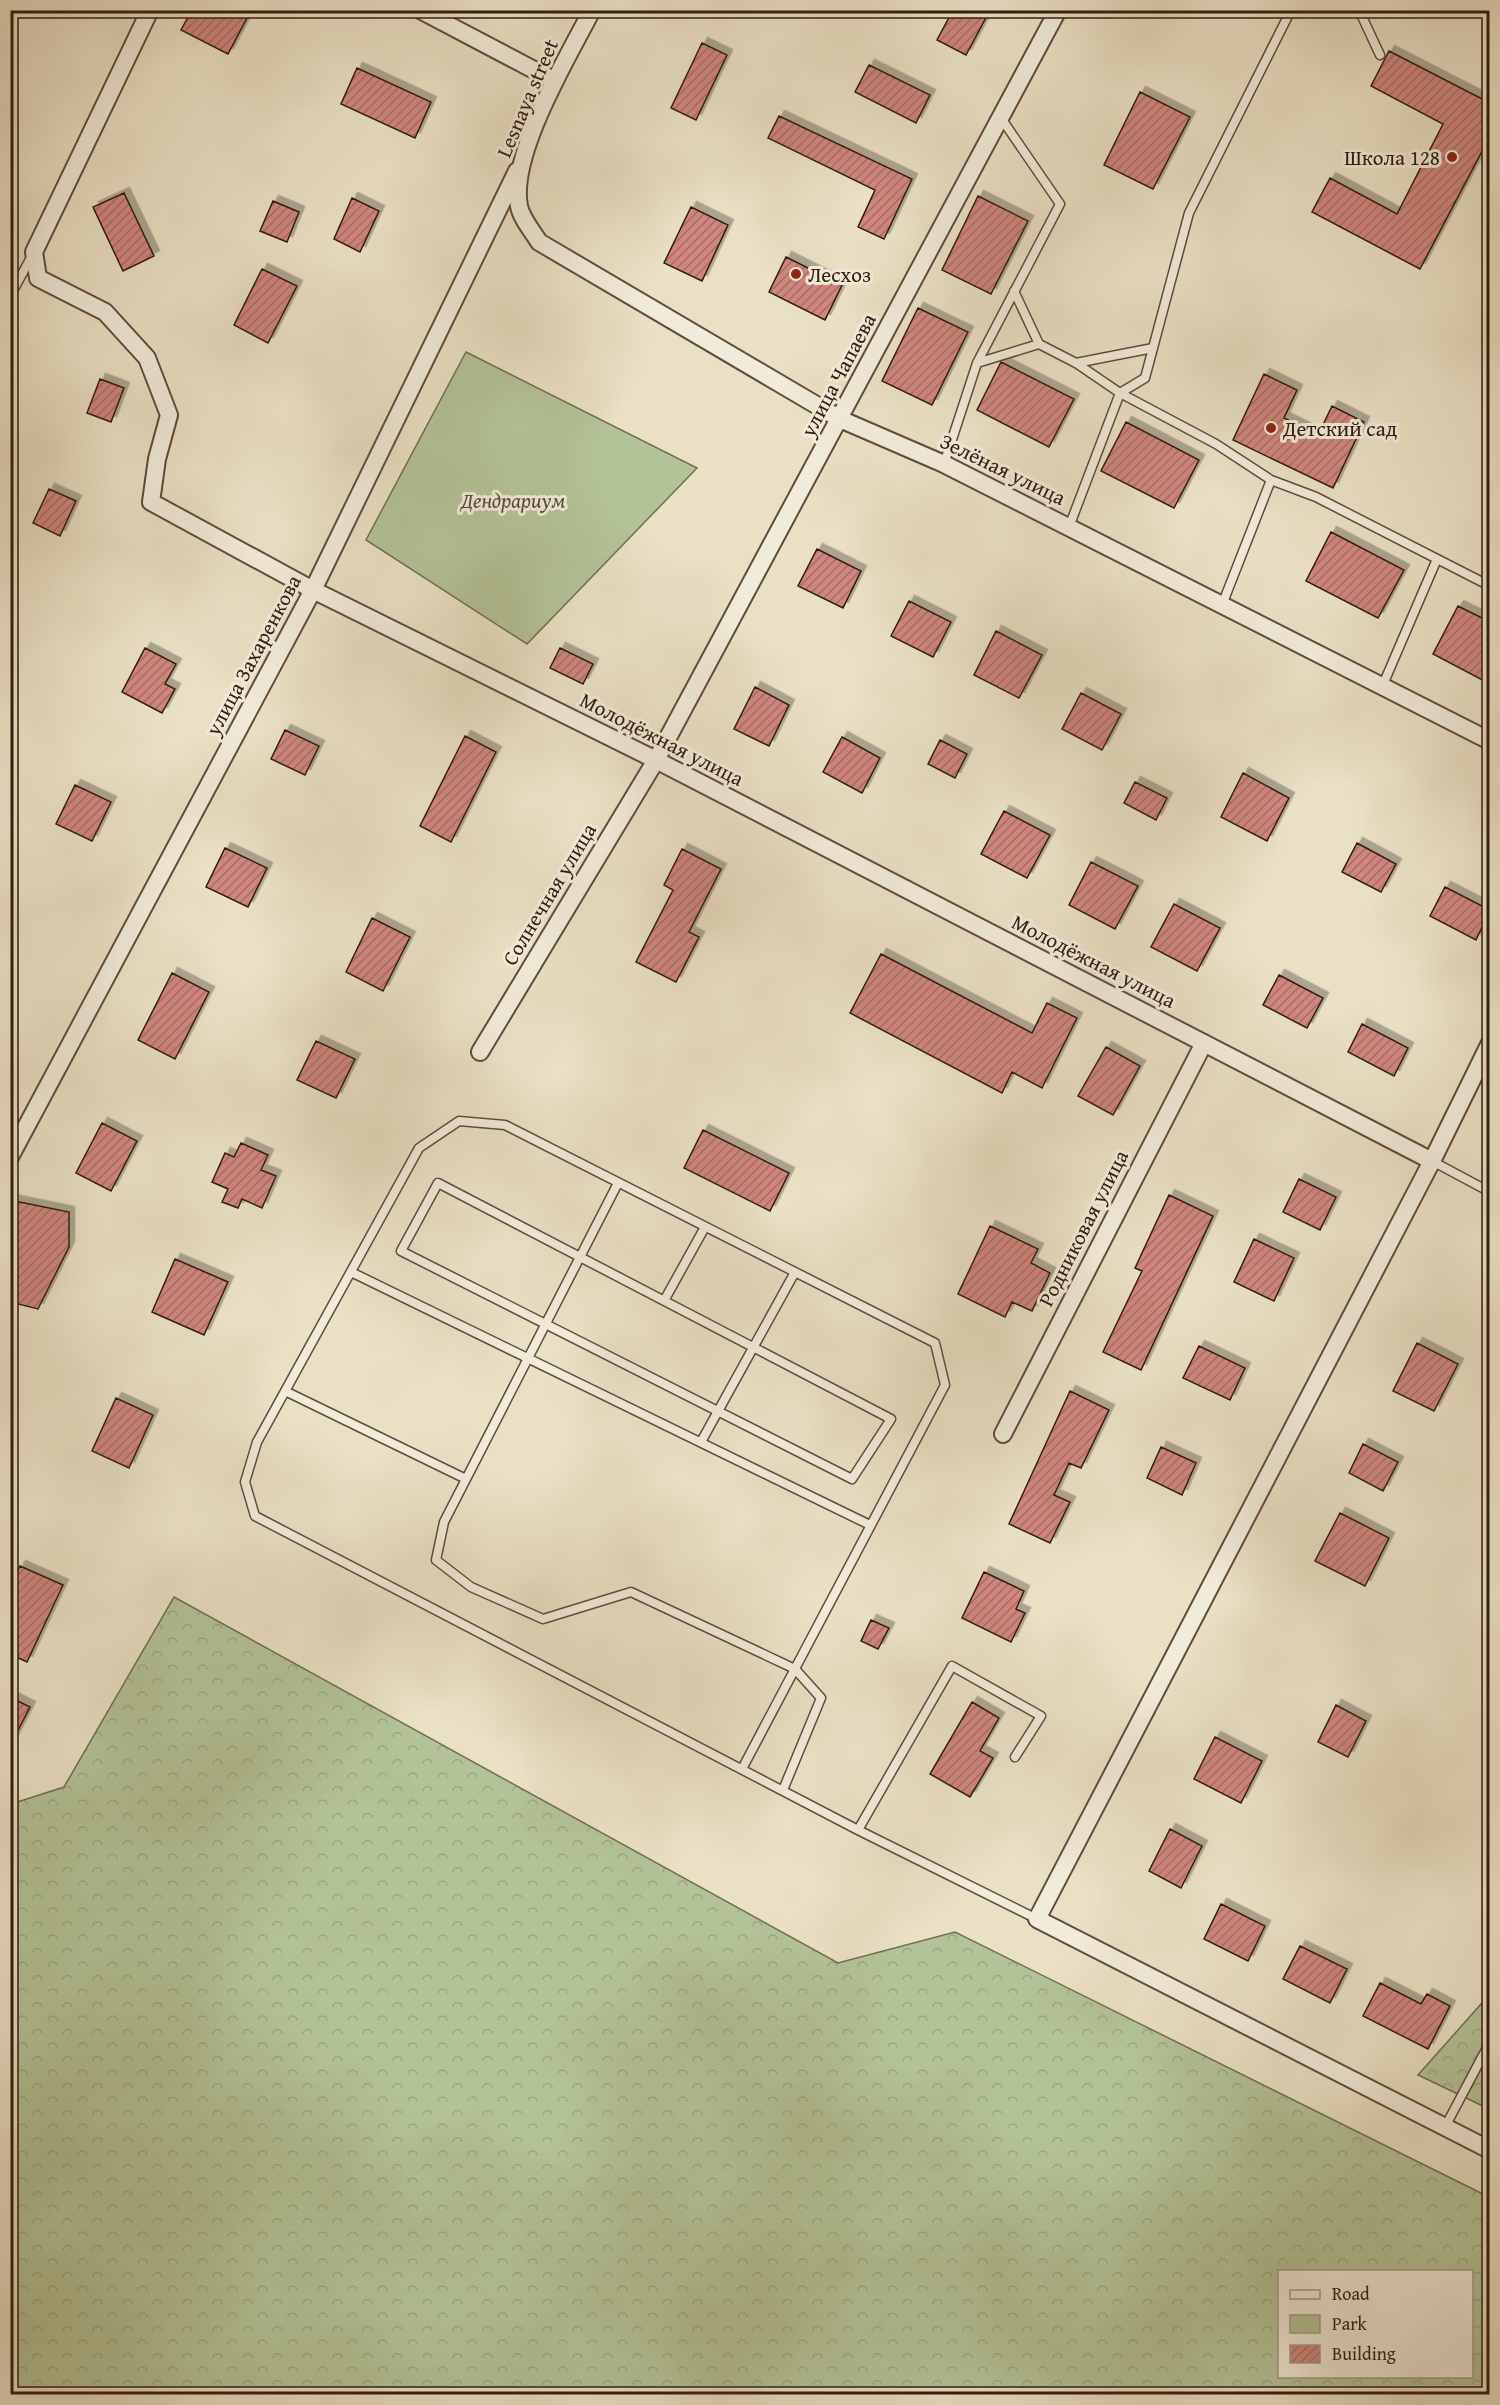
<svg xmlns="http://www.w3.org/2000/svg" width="1500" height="2405" font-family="'Gentium Book Plus',serif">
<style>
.forest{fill:url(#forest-crowns);stroke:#726f54;stroke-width:1.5;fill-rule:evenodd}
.green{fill:#b3c397;stroke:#726f54;stroke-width:1.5}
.building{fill:url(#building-hatch);stroke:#321b11;stroke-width:1.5;filter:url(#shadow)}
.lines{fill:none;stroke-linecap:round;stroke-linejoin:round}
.lane-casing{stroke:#604c3e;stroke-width:11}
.street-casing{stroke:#604c3e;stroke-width:20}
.lane{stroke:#f1ebd9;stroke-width:8}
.street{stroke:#f1ebd9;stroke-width:16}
.poi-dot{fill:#8f2418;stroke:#f1ebd9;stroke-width:2}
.labels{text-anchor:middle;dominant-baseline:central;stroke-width:6;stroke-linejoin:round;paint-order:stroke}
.street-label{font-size:21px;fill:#321b11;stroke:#f1ebd9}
.poi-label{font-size:21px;fill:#321b11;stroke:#f1ebd9;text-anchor:start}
.park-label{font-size:21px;font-style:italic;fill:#594d39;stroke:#f1ebd9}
</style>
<defs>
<pattern id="forest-crowns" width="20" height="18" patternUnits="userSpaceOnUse" patternTransform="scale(1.5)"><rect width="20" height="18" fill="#b3c397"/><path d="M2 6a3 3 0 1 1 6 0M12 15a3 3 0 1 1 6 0" fill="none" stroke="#9aa781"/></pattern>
<pattern id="building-hatch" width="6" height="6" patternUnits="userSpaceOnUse" patternTransform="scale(1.5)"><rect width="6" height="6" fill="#cf867e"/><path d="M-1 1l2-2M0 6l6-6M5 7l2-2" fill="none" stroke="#a96d66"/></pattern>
<filter id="shadow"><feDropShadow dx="5.5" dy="-5.5" stdDeviation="0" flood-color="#0004"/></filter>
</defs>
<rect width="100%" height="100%" fill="#eae0c4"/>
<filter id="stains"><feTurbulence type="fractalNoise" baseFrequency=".00333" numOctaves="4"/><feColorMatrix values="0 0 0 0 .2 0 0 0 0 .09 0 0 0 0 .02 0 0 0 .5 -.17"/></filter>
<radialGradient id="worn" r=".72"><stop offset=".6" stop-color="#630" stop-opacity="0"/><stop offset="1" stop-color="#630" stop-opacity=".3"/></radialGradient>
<path class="forest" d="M 174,1597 L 838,1963 L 955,1932 L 1489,2197 L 1489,2394 L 11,2394 L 11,1804 L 64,1787 ZM 1280,2272 L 1472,2272 L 1472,2376 L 1280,2376 Z
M 1489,1995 L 1489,2109 L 1418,2075 Z"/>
<path class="green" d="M 466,352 L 697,468 L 527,644 L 366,540 Z"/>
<path class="building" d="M 192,10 L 238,10 L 248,16 L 228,54 L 181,30 Z
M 953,10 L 990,10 L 966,55 L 937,40 Z
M 702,43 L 727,55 L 696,120 L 671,108 Z
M 1389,51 L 1490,103 L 1490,136 L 1420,269 L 1312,212 L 1330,178 L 1397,214 L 1443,124 L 1371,86 Z
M 869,65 L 930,95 L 916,123 L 855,92 Z
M 357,68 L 431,102 L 415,138 L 341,104 Z
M 1140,92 L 1190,117 L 1153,189 L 1104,165 Z
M 779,116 L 912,179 L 884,239 L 858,227 L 875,190 L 768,138 Z
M 124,193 L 154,256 L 123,271 L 93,207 Z
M 978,196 L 1028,221 L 991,294 L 942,270 Z
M 352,198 L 379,211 L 360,252 L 334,239 Z
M 273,201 L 299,212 L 287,242 L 260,231 Z
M 691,207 L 728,225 L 702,281 L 664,263 Z
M 786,257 L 842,285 L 825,320 L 769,292 Z
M 262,269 L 297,286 L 268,343 L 234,325 Z
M 918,308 L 968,332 L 932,405 L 882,381 Z
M 1001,362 L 1074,399 L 1049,447 L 977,410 Z
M 1264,374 L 1297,390 L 1284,418 L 1318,435 L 1332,406 L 1364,422 L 1333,488 L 1233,440 Z
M 100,379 L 124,388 L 111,422 L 87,413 Z
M 1126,422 L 1199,460 L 1174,508 L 1101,471 Z
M 49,489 L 76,501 L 60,536 L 33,523 Z
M 1331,532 L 1404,570 L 1378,618 L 1306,581 Z
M 817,549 L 861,571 L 843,608 L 798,586 Z
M 909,601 L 951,622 L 933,657 L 891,636 Z
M 1458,606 L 1490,622 L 1490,684 L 1433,654 Z
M 996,631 L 1042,655 L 1019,698 L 974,675 Z
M 145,648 L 176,664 L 165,684 L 175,689 L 162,713 L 122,692 Z
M 560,648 L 593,664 L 583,684 L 550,668 Z
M 755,687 L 789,705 L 769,746 L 734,729 Z
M 1081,693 L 1121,714 L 1102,750 L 1062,729 Z
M 285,730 L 319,746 L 305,775 L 271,759 Z
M 465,736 L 496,752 L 451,842 L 420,826 Z
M 842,737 L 880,758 L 862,793 L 823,772 Z
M 940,740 L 967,754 L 955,778 L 928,764 Z
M 1243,773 L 1289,798 L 1267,841 L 1221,817 Z
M 1135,782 L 1167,798 L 1156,820 L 1124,803 Z
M 75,785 L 111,802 L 92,841 L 56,824 Z
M 1004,811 L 1050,835 L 1027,878 L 981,854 Z
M 1357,843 L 1396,864 L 1381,892 L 1342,872 Z
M 225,848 L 267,868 L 248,907 L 206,887 Z
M 682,849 L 721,869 L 689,932 L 699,937 L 676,982 L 636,962 L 673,890 L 664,885 Z
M 1091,862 L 1138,886 L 1115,929 L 1069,905 Z
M 1445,887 L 1490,910 L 1476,940 L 1430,916 Z
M 1174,904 L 1220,928 L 1197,971 L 1151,947 Z
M 372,918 L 410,937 L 383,991 L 346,972 Z
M 881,954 L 1032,1033 L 1047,1003 L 1077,1018 L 1042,1088 L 1012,1072 L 1002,1093 L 850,1013 Z
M 172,973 L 209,992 L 175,1059 L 138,1040 Z
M 1279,975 L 1323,998 L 1307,1028 L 1263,1005 Z
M 1362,1024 L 1408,1048 L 1394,1076 L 1348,1052 Z
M 316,1041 L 355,1059 L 336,1098 L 297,1080 Z
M 1106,1047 L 1140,1066 L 1113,1115 L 1078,1096 Z
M 102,1123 L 137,1141 L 111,1191 L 76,1173 Z
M 703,1130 L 789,1173 L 770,1211 L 684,1168 Z
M 241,1143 L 268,1155 L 261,1170 L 276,1176 L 262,1208 L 242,1199 L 238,1208 L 222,1202 L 228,1189 L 212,1182 L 225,1153 L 234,1157 Z
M 1299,1179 L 1336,1197 L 1320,1230 L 1283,1212 Z
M 1169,1195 L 1213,1216 L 1141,1370 L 1103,1352 L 1142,1271 L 1135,1268 Z
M 10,1200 L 69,1212 L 69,1247 L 38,1309 L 10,1302 L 10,1253 L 16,1242 Z
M 990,1226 L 1038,1249 L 1031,1263 L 1050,1273 L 1032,1311 L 1012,1302 L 1005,1317 L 958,1294 Z
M 1254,1239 L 1294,1258 L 1274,1301 L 1234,1282 Z
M 175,1259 L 228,1282 L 204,1335 L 152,1312 Z
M 1417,1343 L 1458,1364 L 1434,1411 L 1393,1391 Z
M 1199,1346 L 1245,1368 L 1230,1400 L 1183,1378 Z
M 1070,1391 L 1109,1410 L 1081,1468 L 1069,1463 L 1054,1495 L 1070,1502 L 1050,1543 L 1009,1524 Z
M 116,1398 L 153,1415 L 129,1468 L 92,1451 Z
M 1363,1444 L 1398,1462 L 1383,1491 L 1349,1473 Z
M 1161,1447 L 1196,1463 L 1182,1495 L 1147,1478 Z
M 1340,1513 L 1389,1538 L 1365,1586 L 1315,1561 Z
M 20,1566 L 63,1585 L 27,1662 L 10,1654 L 10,1612 L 17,1597 L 10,1594 L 10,1586 Z
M 984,1572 L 1024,1591 L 1016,1609 L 1025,1613 L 1011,1642 L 962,1618 Z
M 871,1620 L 889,1628 L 878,1649 L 861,1641 Z
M 10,1697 L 30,1707 L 10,1746 Z
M 972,1702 L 999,1718 L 980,1751 L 993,1758 L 970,1797 L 930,1774 Z
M 1336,1705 L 1366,1721 L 1348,1757 L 1318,1742 Z
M 1215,1737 L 1262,1761 L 1241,1803 L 1194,1779 Z
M 1170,1829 L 1202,1846 L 1181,1888 L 1149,1871 Z
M 1221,1904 L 1265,1926 L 1248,1961 L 1204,1939 Z
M 1300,1946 L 1347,1969 L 1330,2003 L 1283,1979 Z
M 1380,1983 L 1421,2004 L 1427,1994 L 1450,2006 L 1428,2049 L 1363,2016 Z"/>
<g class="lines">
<g class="lane-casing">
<path id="lane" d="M 1359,10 L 1380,55
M 1014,291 L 1039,344
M 10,296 L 33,254
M 977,363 L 1039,344 L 1076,363 L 1120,393 L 1216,444 L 1271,480 L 1222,605
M 1076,363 L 1153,348
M 944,464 L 977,363 L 1060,204 L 1001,118
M 1271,480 L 1316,497 L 1490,586
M 1069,527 L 1120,393 L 1145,378 L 1189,213 L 1291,10
M 1382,687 L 1437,559
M 1432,1161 L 1490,1192
M 438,1183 L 891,1419 L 852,1479 L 401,1251 Z
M 618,1183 L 444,1522 L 436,1560 L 471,1587 L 543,1619 L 631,1592 L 795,1669 L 821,1698 L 783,1790
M 351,1272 L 870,1525
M 665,1299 L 705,1227
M 285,1391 L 466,1479
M 701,1442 L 795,1272
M 742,1769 L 945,1385 L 935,1343 L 505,1125 L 459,1121 L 419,1148 L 257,1442 L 245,1482 L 255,1516 L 858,1830 L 1037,1919
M 858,1830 L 952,1666 L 1041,1716 L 1015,1757
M 1445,2127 L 1490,2042"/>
</g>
<g class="street-casing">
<path id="street" d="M 150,10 L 34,252 L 38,278 L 105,312 L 147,358 L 169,415 L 157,459 L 151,502 L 313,590 L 656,760 L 1432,1161
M 420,10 L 555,81
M 592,10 C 568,57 509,154 519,206 C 521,218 533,232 539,242 L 840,419 L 944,464 L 1490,741
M 1490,1043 L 1432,1161 L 1037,1919 L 1490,2150
M 480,1052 L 656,760 L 1058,10
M 10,1157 L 313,590 L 517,171
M 1003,1434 L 1204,1043"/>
</g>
<use href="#lane" class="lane"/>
<use href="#street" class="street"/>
</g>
<g class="poi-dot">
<circle cx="1452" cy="157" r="6"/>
<circle cx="796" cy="274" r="6"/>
<circle cx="1271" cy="428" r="6"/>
</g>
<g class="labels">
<g class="street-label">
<text transform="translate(527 98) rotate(-67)">Lesnaya street</text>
<text transform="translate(838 375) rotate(-62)">улица Чапаева</text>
<text transform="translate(1003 469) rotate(26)">Зелёная улица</text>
<text transform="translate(253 655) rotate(-62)">улица Захаренкова</text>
<text transform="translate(662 739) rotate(27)">Молодёжная улица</text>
<text transform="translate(549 894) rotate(-59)">Солнечная улица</text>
<text transform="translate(1094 961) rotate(27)">Молодёжная улица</text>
<text transform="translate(1083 1228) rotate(-63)">Родниковая улица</text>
</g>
<g class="poi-label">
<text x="1440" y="157" text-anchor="end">Школа 128</text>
<text x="808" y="274">Лесхоз</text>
<text x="1283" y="428">Детский сад</text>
</g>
<g class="park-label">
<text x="513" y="500">Дендрариум</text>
</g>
</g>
<rect width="1500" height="2405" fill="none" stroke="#eae0c4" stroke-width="36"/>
<rect x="12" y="12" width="1476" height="2381" fill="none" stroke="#321b11" stroke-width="3"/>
<rect x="18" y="18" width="1464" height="2369" fill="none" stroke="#321b11" stroke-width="1.5"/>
<rect x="1278" y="2270" width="195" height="108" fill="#f1ebd9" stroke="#a59889" stroke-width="1.5"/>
<rect x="1290" y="2290" width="30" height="9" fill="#f1ebd9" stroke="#a59889" stroke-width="1.5"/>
<text x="1332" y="2300" font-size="18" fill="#321b11">Road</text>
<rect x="1290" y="2315" width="30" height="18" fill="#b3c397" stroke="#a59889" stroke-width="1.5"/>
<text x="1332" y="2330" font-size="18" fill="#321b11">Park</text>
<rect x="1290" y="2345" width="30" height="18" fill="url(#building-hatch)" stroke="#a59889" stroke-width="1.5"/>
<text x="1332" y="2360" font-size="18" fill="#321b11">Building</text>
<rect width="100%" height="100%" filter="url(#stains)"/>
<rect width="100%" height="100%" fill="url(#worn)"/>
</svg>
